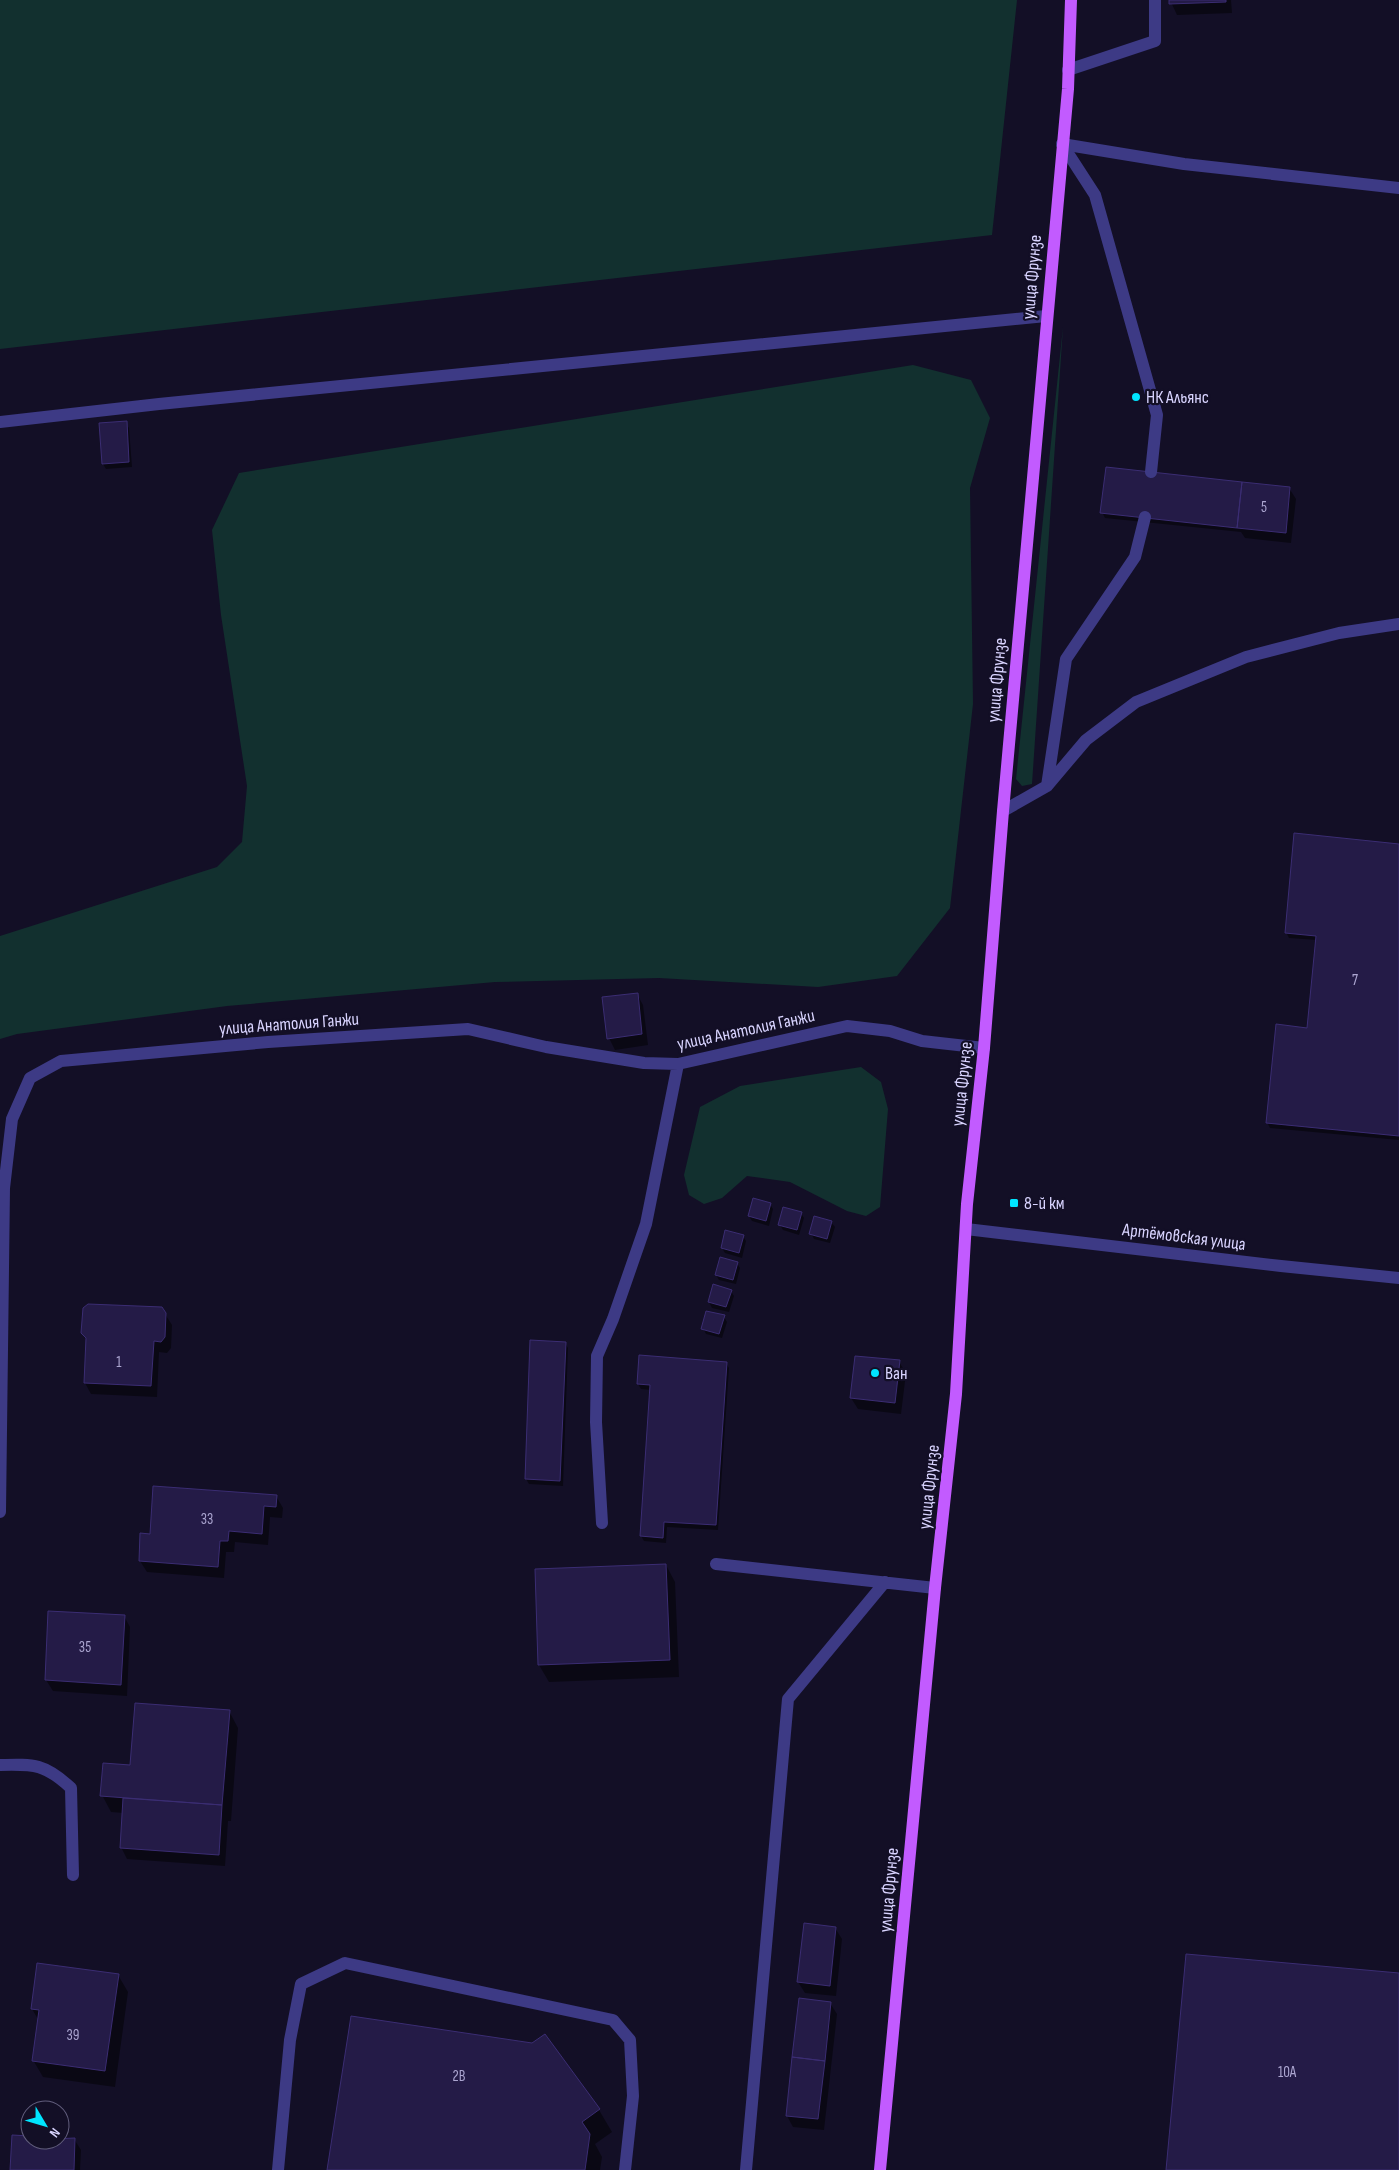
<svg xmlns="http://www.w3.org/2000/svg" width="1399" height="2170" font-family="'Sofia Sans Condensed',sans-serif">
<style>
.green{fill:#12302f}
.shadow{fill:#0007}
.building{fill:#241b47;stroke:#3b2d73}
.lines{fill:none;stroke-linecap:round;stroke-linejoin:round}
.lane{stroke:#3d3a85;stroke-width:12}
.street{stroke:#3d3a85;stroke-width:12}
.primary{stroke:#c25bff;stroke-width:12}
.poi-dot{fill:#00e5ff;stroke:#130f26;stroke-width:2}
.labels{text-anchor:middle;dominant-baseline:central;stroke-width:4.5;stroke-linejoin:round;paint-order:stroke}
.number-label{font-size:15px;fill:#aca6d1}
.street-label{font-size:18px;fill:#d9d4ff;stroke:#130f26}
.poi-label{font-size:18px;fill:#d9d4ff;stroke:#130f26;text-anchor:start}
</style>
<rect width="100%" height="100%" fill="#130f26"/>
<path class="green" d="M 0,0 L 1017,0 L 992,235 L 0,349 Z
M 1063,327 L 1032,784 L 1022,786 L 1016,779 Z
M 913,365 L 971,380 L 990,418 L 970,488 L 973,704 L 950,908 L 897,976 L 818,987 L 659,978 L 495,982 L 227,1006 L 17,1034 L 0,1039 L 0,936 L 217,867 L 242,842 L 247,786 L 221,615 L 212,530 L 239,473 Z
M 861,1067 L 881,1082 L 888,1109 L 880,1207 L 866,1216 L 847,1211 L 790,1182 L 747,1176 L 722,1198 L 704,1204 L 689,1195 L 684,1175 L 700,1107 L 740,1086 Z"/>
<path class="shadow" d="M 1170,0 L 1231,0 L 1232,13 L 1177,15 Z
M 126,423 L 129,428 L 132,467 L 106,469 L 103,464 L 101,424 Z
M 1289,488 L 1296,499 L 1291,543 L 1245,538 L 1241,532 L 1105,518 L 1102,512 Z
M 1399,845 L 1399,1140 L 1270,1128 L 1267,1122 L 1308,1029 L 1317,940 L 1289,938 L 1286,932 Z
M 637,994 L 643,1005 L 648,1045 L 615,1050 L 609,1038 Z
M 770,1204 L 773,1209 L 769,1226 L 752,1221 L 749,1216 Z
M 801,1213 L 804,1218 L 799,1235 L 783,1230 L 780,1225 Z
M 831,1222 L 835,1227 L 830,1243 L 814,1239 L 811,1233 Z
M 743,1236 L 746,1241 L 742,1258 L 725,1253 L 722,1248 Z
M 737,1263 L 740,1268 L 736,1284 L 719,1280 L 716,1275 Z
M 731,1291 L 734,1296 L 729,1312 L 712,1308 L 709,1302 Z
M 165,1314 L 172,1325 L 171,1348 L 167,1353 L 159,1352 L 157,1397 L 91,1394 L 85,1383 L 87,1341 L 82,1332 Z
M 724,1317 L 727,1322 L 722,1338 L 706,1334 L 703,1328 Z
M 565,1343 L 568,1348 L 563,1486 L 529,1484 L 526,1479 Z
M 899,1362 L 906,1373 L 901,1414 L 858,1409 L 851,1398 Z
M 726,1363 L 729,1368 L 718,1530 L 667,1527 L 666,1543 L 644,1541 L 641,1536 L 651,1390 L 641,1389 L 638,1384 Z
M 276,1496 L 283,1508 L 282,1518 L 270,1517 L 268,1545 L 235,1542 L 234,1552 L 226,1552 L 224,1578 L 147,1572 L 140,1561 L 151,1536 Z
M 666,1565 L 675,1582 L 679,1677 L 549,1682 L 539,1665 Z
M 124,1616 L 130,1627 L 127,1696 L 53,1691 L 46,1680 Z
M 229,1711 L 238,1728 L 231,1821 L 228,1821 L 225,1866 L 127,1859 L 121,1847 L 124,1813 L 111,1812 L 102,1795 Z
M 835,1928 L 842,1939 L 836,1996 L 805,1993 L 798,1982 Z
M 118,1975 L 128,1992 L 115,2087 L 43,2077 L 33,2060 L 39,2021 L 32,2009 Z
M 830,2003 L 837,2014 L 824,2130 L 793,2127 L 787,2116 Z
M 545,2036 L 599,2110 L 612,2132 L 595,2144 L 602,2157 L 600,2170 L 329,2170 Z
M 30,2137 L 30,2140 L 74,2139 L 81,2150 L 80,2170 L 12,2170 Z"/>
<path class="building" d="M 1169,0 L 1226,0 L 1226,2 L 1169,4 Z
M 127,421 L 129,462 L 102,464 L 99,423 Z
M 1106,467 L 1242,482 L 1237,528 L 1100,513 Z
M 1242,482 L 1290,487 L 1286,533 L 1237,528 Z
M 1294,833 L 1399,844 L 1399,1136 L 1266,1123 L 1276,1024 L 1307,1028 L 1316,936 L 1285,933 Z
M 638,993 L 642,1034 L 607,1039 L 602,997 Z
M 753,1198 L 771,1203 L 766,1221 L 748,1216 Z
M 783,1207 L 802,1212 L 797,1230 L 778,1225 Z
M 814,1216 L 832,1221 L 827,1239 L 809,1234 Z
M 725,1230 L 744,1235 L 739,1253 L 721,1248 Z
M 720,1257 L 738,1262 L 733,1280 L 715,1275 Z
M 713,1284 L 732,1290 L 726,1307 L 708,1302 Z
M 88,1304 L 162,1307 L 166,1313 L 165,1337 L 161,1342 L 154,1341 L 151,1386 L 84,1383 L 86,1338 L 81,1333 L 83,1308 Z
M 706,1311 L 725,1315 L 719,1334 L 701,1329 Z
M 530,1340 L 566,1342 L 560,1481 L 525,1479 Z
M 639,1355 L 727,1362 L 716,1525 L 664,1522 L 663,1538 L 640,1536 L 650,1385 L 637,1384 Z
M 855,1356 L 900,1360 L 895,1403 L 850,1398 Z
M 153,1486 L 277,1495 L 276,1507 L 264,1506 L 262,1534 L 229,1531 L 228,1541 L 220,1541 L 218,1567 L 139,1561 L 140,1533 L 150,1534 Z
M 666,1564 L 670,1660 L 538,1665 L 535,1569 Z
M 48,1611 L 125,1615 L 121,1685 L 45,1680 Z
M 135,1703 L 230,1710 L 222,1805 L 100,1796 L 103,1763 L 130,1765 Z
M 123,1798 L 222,1805 L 219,1855 L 120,1848 Z
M 804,1923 L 836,1927 L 830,1986 L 797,1982 Z
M 1186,1954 L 1399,1973 L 1399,2170 L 1166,2170 Z
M 37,1963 L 119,1974 L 105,2071 L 32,2061 L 39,2010 L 31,2009 Z
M 799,1998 L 831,2002 L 825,2061 L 792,2057 Z
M 351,2016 L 532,2043 L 545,2034 L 600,2109 L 582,2122 L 590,2134 L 585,2170 L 327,2170 Z
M 792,2057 L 825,2061 L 818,2119 L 786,2116 Z
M 12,2135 L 30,2136 L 30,2140 L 75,2138 L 74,2170 L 10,2170 Z"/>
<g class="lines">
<path class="lane" d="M 1068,70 L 1155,41 L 1155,0
M 1062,144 L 1095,195 L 1157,415 L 1151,472
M 0,422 L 159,404 L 1046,316
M 1047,786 L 1086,740 L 1136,702 L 1246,657 L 1339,633 L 1399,624
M 1003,811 L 1047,786 L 1066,659 L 1135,557 L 1145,517
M 0,1512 L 4,1188 L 12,1119 L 30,1078 L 61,1061 L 268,1042 L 468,1029 L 546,1047 L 644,1063 L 678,1064 L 847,1026 L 890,1031 L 922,1041 L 984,1048
M 602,1523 L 596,1422 L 597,1356 L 613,1319 L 646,1224 L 678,1064
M 716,1564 L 935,1588
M 0,1765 C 35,1764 45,1764 71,1788 L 73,1875
M 278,2170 L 290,2040 L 301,1984 L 345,1963 L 613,2020 L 630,2040 L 633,2096 L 625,2170
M 746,2170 L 788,1699 L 885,1582"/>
<path class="street" d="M 1062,144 L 1184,164 L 1399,188
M 966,1229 L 1281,1266 L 1399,1278"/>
<path class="primary" d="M 880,2170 L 935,1588 L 956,1394 L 967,1204 L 984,1048 L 1003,811 L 1068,89 L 1071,0"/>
</g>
<g class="poi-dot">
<circle cx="1136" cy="397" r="5"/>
<rect x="1009" y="1198" width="10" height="10" rx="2.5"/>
<circle cx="875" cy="1373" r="5"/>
</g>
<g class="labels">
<g class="number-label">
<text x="1264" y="507">5</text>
<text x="1355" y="980">7</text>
<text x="119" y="1362">1</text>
<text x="207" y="1519">33</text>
<text x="85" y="1647">35</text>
<text x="73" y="2035">39</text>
<text x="1287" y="2072">10А</text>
<text x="459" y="2076">2В</text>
</g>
<g class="street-label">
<text transform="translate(1032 277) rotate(-85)">улица Фрунзе</text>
<text transform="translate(997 680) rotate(-85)">улица Фрунзе</text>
<text transform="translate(289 1024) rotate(-4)">улица Анатолия Ганжи</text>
<text transform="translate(746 1030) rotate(-12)">улица Анатолия Ганжи</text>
<text transform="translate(962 1084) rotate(-84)">улица Фрунзе</text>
<text transform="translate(1184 1237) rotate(7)">Артёмовская улица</text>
<text transform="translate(929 1487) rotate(-84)">улица Фрунзе</text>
<text transform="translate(889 1890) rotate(-85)">улица Фрунзе</text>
</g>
<g class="poi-label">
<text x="1146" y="397">НК Альянс</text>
<text x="1024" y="1203">8-й км</text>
<text x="885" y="1373">Ван</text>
</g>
</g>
<g transform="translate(45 2125) rotate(128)"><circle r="24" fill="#130f26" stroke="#625e7d"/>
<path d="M0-4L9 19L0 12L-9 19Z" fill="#00e5ff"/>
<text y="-8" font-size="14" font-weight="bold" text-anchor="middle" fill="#d9d4ff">N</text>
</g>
</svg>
